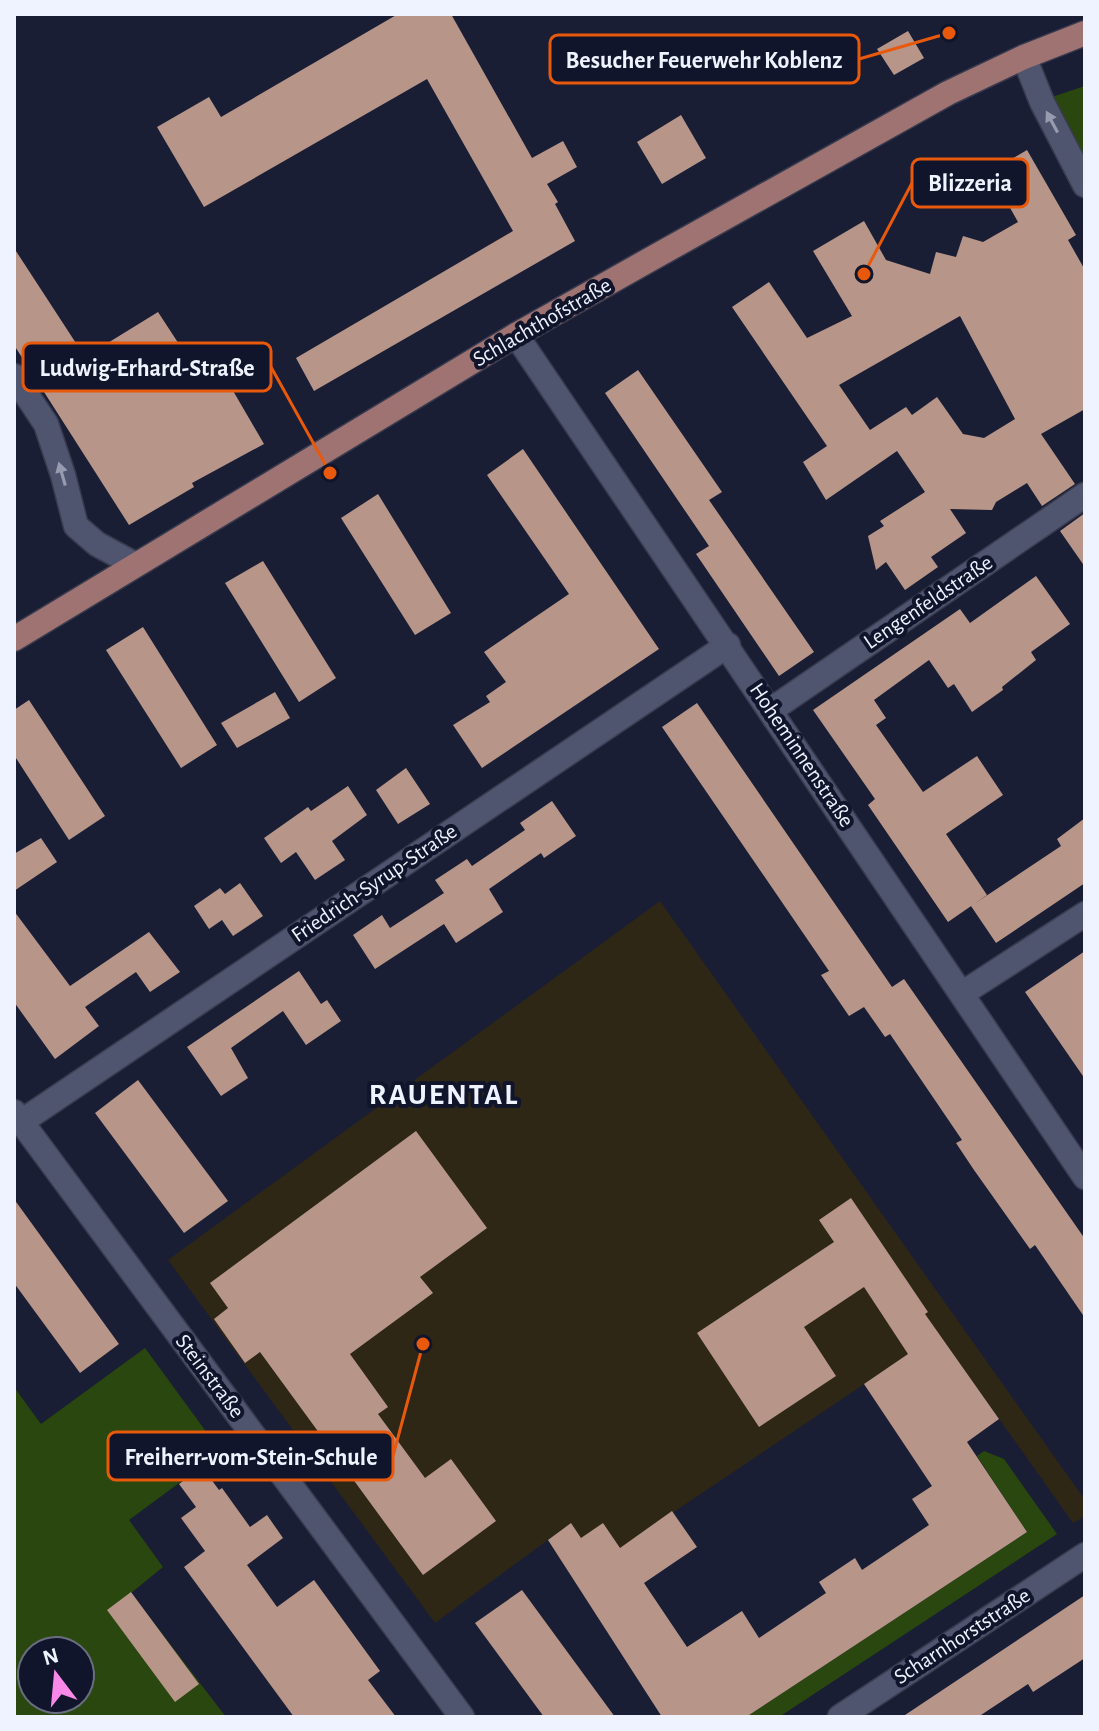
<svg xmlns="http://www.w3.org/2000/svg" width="1099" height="1731" font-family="'Alegreya Sans',sans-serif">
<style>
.education{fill:#2e2716}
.green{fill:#29470e;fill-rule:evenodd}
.building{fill:#b79689;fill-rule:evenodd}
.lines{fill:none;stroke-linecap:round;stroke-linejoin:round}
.street-casing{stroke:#393b4e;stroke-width:27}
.primary-casing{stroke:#393b4e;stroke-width:27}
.street{stroke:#4f546f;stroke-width:24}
.primary{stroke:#9f7371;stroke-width:24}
.oneway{fill:#979bb0}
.labels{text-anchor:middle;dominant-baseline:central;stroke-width:8;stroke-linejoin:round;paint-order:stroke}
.street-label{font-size:22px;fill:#eff2ff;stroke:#11152b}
.district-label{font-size:30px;font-weight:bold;letter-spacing:2px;fill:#eff2ff;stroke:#11152b}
.leader{fill:none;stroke:#e8590c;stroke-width:3}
.callout-dot{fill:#e8590c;stroke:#11152b;stroke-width:3}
.callout{fill:#11152b;stroke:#e8590c;stroke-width:3}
.callout-label{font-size:24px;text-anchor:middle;font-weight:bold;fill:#eff2ff}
</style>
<rect width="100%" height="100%" fill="#1a1e35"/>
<path class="education" d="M 660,901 L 1085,1500 L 1085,1516 L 1073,1523 L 939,1334 L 620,1548 L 595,1560 L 571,1523 L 435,1623 L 168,1260 Z"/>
<path class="green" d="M 1085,86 L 1085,160 L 1052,97 Z
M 145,1348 L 221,1452 L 129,1520 L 163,1567 L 131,1593 L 226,1717 L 14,1717 L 14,1387 L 41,1424 ZM 32,1651 L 80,1651 L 80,1699 L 32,1699 Z
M 984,1451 L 1004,1459 L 1057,1534 L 779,1717 L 746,1717 L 1027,1532 L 977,1456 Z"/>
<path class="building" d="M 398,14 L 451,14 L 532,158 L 563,141 L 577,167 L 547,184 L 558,202 L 555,204 L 575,241 L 314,391 L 296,358 L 513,231 L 427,79 L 204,207 L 157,127 L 209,97 L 221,117 Z
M 908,31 L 924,58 L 894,75 L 877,49 Z
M 681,115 L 706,158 L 662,184 L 637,142 Z
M 1027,150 L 1076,235 L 1068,240 L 1085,270 L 1085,409 L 1041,434 L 1075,484 L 1042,506 L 1027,483 L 996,502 L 992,510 L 950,509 L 966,533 L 931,557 L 938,567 L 905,590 L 886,562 L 876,570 L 868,536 L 884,526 L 880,521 L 925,492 L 897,451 L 826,500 L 803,462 L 827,446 L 732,307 L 769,282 L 807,338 L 852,316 L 813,251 L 864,221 L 886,260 L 930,274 L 936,252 L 956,257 L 963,236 L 983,242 L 1018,222 L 990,172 ZM 960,316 L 1015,419 L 984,438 L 963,434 L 937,397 L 912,415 L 906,407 L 870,430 L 839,385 Z
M 14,248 L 85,357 L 158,312 L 207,387 L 225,377 L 264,444 L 192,483 L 194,487 L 129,525 L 14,345 Z
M 638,370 L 722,492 L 709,500 L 814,652 L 779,676 L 696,554 L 709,546 L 605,393 Z
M 523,449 L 659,649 L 482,768 L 453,725 L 490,702 L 486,696 L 506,682 L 484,652 L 569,594 L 487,475 Z
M 378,494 L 451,613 L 415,635 L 341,518 Z
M 1085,513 L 1085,567 L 1060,531 Z
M 263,561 L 336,678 L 299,702 L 225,583 Z
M 1036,576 L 1070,624 L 1031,652 L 1036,660 L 1002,687 L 1003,690 L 972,712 L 954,684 L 948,688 L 929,660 L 874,700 L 886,718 L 876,725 L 923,792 L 977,756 L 1003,795 L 946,834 L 987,895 L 948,922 L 868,805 L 875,799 L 813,710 L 960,609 L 970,623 Z
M 143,627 L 217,745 L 181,768 L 106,650 Z
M 275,692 L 290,718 L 237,748 L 221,723 Z
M 29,700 L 105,816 L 69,840 L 14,755 L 14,710 Z
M 697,703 L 892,987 L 904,979 L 1085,1239 L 1085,1318 L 1035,1245 L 1030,1249 L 974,1170 L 956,1143 L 962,1140 L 890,1034 L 885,1037 L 864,1007 L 849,1016 L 821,975 L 829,971 L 662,727 Z
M 406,768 L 430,804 L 398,824 L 376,790 Z
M 348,786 L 367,815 L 332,841 L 345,860 L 315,880 L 296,852 L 281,863 L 264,838 L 308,807 L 311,811 Z
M 552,801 L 576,836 L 544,858 L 541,853 L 489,889 L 503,912 L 456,943 L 444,924 L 375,969 L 353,935 L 382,915 L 390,928 L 444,893 L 435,880 L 467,859 L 472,866 L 525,830 L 520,823 Z
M 1085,818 L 1085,883 L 996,943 L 971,906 L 1061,846 L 1057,839 Z
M 41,838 L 57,862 L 14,891 L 14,854 Z
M 240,883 L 263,916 L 233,936 L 222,920 L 209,929 L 194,906 L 220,888 L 225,894 Z
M 14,911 L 70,986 L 149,932 L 180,972 L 150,992 L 136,972 L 85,1007 L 99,1026 L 55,1059 L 14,1002 Z
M 1085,951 L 1085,1079 L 1025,992 Z
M 299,971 L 321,1004 L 327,1000 L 341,1021 L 306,1045 L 283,1011 L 231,1048 L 248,1078 L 221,1096 L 187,1047 Z
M 138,1080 L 228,1201 L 184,1233 L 95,1113 Z
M 416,1131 L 487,1228 L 420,1277 L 433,1293 L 350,1354 L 388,1407 L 378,1414 L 425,1478 L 451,1459 L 496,1521 L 423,1575 L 260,1352 L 245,1363 L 214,1319 L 228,1308 L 210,1283 Z
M 851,1198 L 928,1312 L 925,1314 L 999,1419 L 967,1442 L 1027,1532 L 746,1717 L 662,1717 L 548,1540 L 571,1523 L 581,1538 L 603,1523 L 620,1548 L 672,1511 L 697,1547 L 644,1583 L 687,1647 L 742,1611 L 759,1638 L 826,1593 L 819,1582 L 855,1558 L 862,1570 L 929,1525 L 912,1499 L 932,1486 L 864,1384 L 908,1354 L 864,1287 L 804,1327 L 836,1376 L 759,1427 L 697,1333 L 834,1242 L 819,1220 Z
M 14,1199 L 119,1344 L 80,1373 L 14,1283 Z
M 202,1467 L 219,1490 L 222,1488 L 250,1527 L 267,1515 L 283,1538 L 247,1565 L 277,1607 L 314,1580 L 380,1671 L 368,1680 L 396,1717 L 294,1717 L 184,1567 L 205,1551 L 181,1518 L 196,1507 L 179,1484 Z
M 522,1590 L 615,1717 L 544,1717 L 475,1623 Z
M 131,1592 L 199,1684 L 175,1702 L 107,1610 Z
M 1085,1595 L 1085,1658 L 1033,1692 L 1028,1684 L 978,1717 L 902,1717 Z"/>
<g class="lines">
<g class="street-casing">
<path id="street" d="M 1024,57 L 1042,102 L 1085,185
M 516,335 L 1085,1177
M 14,376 L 46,424 L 63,475 L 76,526 L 97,544 L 134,564
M 771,710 L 1085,495
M 963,993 L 1085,914
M 14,1112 L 462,1717
M 21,1122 L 728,645
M 840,1717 L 1085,1555"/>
</g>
<g class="primary-casing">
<path id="primary" d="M 14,639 L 516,335 L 649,260 L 948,93 L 1024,57 L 1085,33"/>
</g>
<use href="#street" class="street"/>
<use href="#primary" class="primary"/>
</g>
<defs><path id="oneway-solid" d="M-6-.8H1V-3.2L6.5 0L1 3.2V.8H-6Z" transform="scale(2)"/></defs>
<g class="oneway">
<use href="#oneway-solid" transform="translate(1052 122) rotate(-118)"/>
<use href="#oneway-solid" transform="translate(62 474) rotate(-106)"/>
</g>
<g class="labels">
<g class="street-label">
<text transform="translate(542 322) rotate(-30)">Schlachthofstraße</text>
<text transform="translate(928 602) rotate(-34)">Lengenfeldstraße</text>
<text transform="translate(802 755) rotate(56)">Hoheminnenstraße</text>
<text transform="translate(374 883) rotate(-34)">Friedrich-Syrup-Straße</text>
<text transform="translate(210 1376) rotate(53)">Steinstraße</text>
<text transform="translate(962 1636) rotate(-33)">Scharnhorststraße</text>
</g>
<g class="district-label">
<text x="444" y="1095">RAUENTAL</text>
</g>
</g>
<path class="leader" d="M949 33L859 59M864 274L912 183M330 473L271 367M423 1344L393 1456"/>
<g class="callout-dot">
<circle cx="949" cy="33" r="8"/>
<circle cx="864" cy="274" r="8"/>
<circle cx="330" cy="473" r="8"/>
<circle cx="423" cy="1344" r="8"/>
</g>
<g class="callout">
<rect x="550" y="35" width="309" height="48" rx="8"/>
<rect x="912" y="159" width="116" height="48" rx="8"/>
<rect x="23" y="343" width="248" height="48" rx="8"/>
<rect x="108" y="1432" width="285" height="48" rx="8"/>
</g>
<g class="callout-label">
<text x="704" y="68">Besucher Feuerwehr Koblenz</text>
<text x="970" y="191">Blizzeria</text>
<text x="147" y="376">Ludwig-Erhard-Straße</text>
<text x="251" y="1465">Freiherr-vom-Stein-Schule</text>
</g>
<rect width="1099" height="1731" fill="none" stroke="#eff2ff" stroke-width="32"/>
<g transform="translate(56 1675) rotate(344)"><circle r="38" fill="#11152b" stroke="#6a6d80" stroke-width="2"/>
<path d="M0-6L14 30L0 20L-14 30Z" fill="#f988e9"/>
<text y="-12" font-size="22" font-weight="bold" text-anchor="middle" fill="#eff2ff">N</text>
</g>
</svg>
